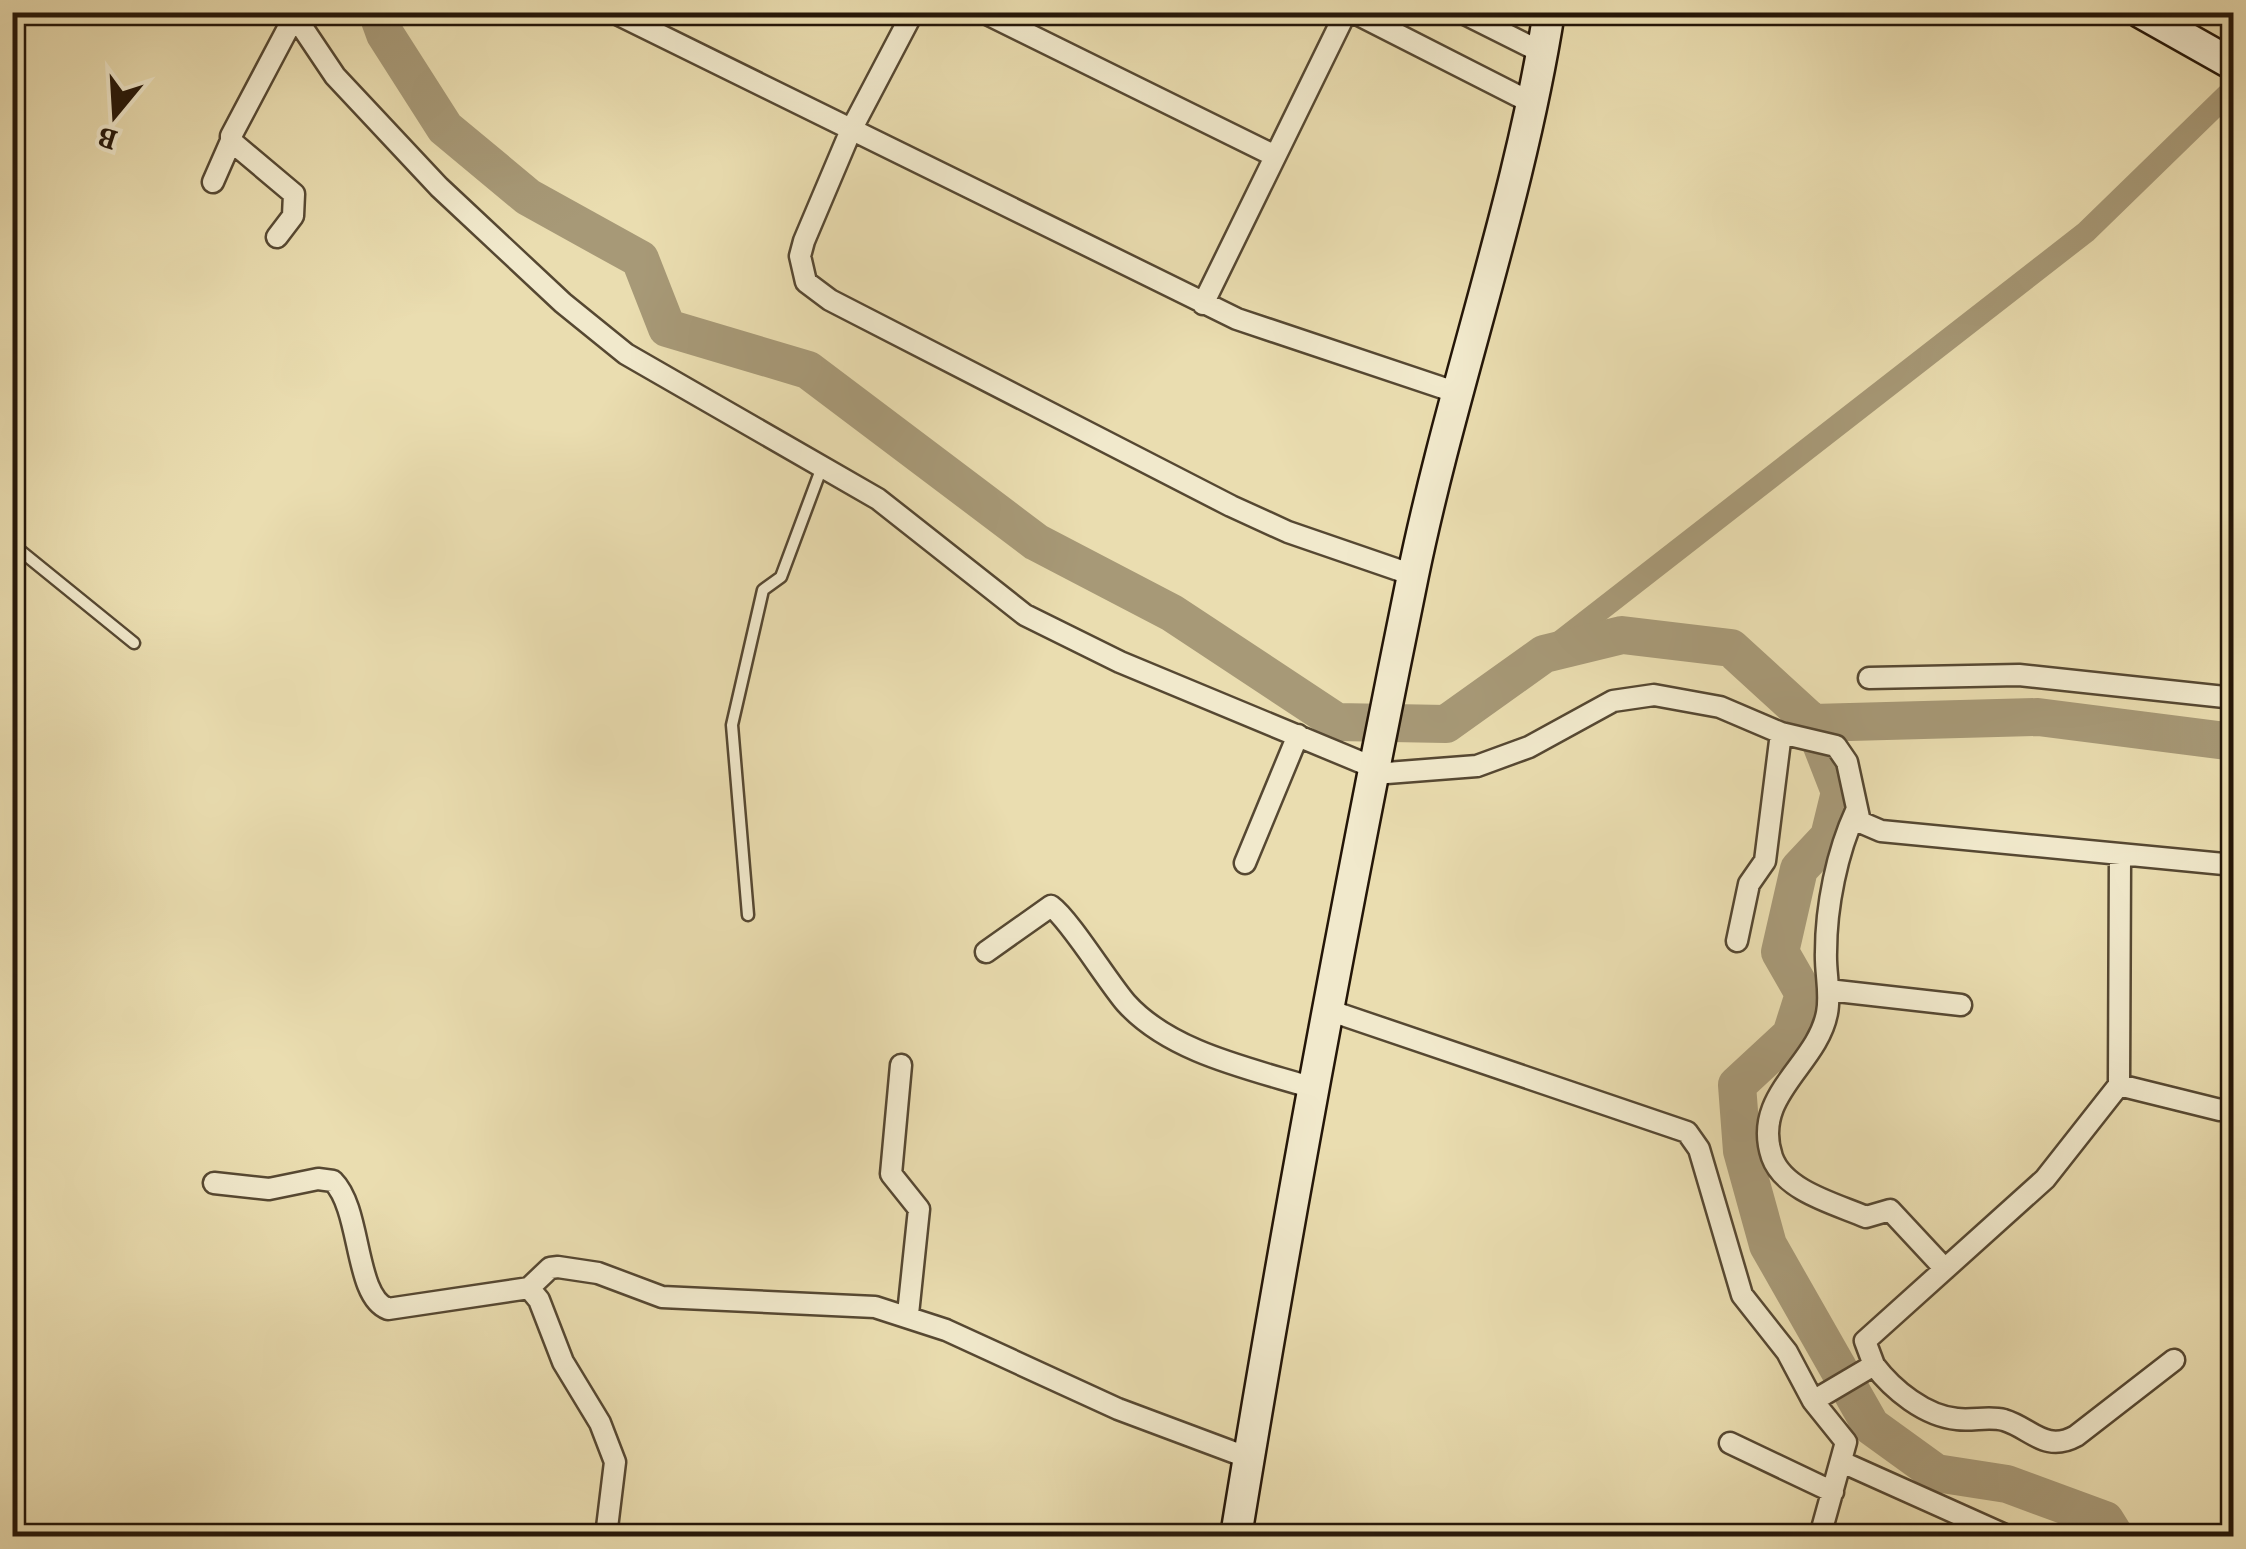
<svg xmlns="http://www.w3.org/2000/svg" width="2246" height="1549" font-family="Vollkorn,serif">
<style>
.lines{fill:none;stroke-linecap:round;stroke-linejoin:round}
.canal{stroke:#a79977;stroke-width:22}
.river{stroke:#a79977;stroke-width:38}
.lane-casing{stroke:#564832;stroke-width:15}
.street-casing{stroke:#564832;stroke-width:25}
.secondary-casing{stroke:#241608;stroke-width:35}
.lane{stroke:#f1e9cc;stroke-width:10}
.street{stroke:#f1e9cc;stroke-width:20}
.secondary{stroke:#f1e9cc;stroke-width:30}
</style>
<rect width="100%" height="100%" fill="#eaddb0"/>
<filter id="stains"><feTurbulence type="fractalNoise" baseFrequency=".002" numOctaves="4"/><feColorMatrix values="0 0 0 0 .2 0 0 0 0 .09 0 0 0 0 .02 0 0 0 .5 -.17"/></filter>
<radialGradient id="worn" r=".72"><stop offset=".6" stop-color="#630" stop-opacity="0"/><stop offset="1" stop-color="#630" stop-opacity=".3"/></radialGradient>
<g class="lines">
<path class="canal" d="M 1544,654 L 2086,232 L 2234,88"/>
<path class="river" d="M 377,12 L 385,34 L 445,128 L 528,197 L 640,259 L 667,328 L 808,370 L 1036,542 L 1172,613 L 1337,722 L 1446,724 L 1544,654 L 1622,635 L 1731,648 L 1813,723 L 1840,792 L 1829,837 L 1799,869 L 1780,952 L 1804,994 L 1791,1035 L 1737,1085 L 1742,1151 L 1768,1245 L 1871,1426 L 1936,1473 L 2007,1484 L 2105,1520 L 2115,1536
M 1813,723 L 2038,717 L 2234,742"/>
<g class="lane-casing">
<path id="lane" d="M 12,544 L 134,643
M 748,915 L 732,725 L 763,590 L 781,577 L 822,467"/>
</g>
<g class="street-casing">
<path id="street" d="M 292,12 L 335,76 L 439,187 L 563,303 L 626,354 L 878,499 L 1025,615 L 1120,662 L 1375,768
M 613,12 L 1237,319 L 1455,392
M 913,12 L 851,130 L 804,241 L 800,256 L 806,282 L 830,300 L 1231,506 L 1288,532 L 1413,575
M 983,12 L 1275,156
M 1353,12 L 1532,103
M 1461,12 L 1543,53
M 213,182 L 231,141
M 277,237 L 293,216 L 294,194 L 231,141 L 231,136 L 294,17
M 1203,304 L 1346,12
M 1869,678 L 2019,675 L 2234,698
M 1374,774 L 1477,766 L 1529,747 L 1613,701 L 1654,695 L 1720,707 L 1781,733 L 1836,746 L 1847,762 L 1860,822 L 1881,831 L 2234,865
M 1856,811 C 1837,852 1826,906 1826,952 C 1825,972 1831,993 1827,1013 C 1817,1066 1751,1095 1772,1157 C 1784,1191 1836,1204 1866,1217 L 1890,1210 L 1945,1269
M 1245,863 L 1298,735
M 1737,941 L 1749,884 L 1765,861 L 1781,733
M 986,952 L 1051,906 C 1070,920 1107,981 1126,1003 C 1171,1053 1252,1069 1313,1088
M 1828,990 L 1961,1005
M 1328,1010 L 1687,1132 L 1699,1149 L 1742,1295 L 1787,1352 L 1813,1401 L 1874,1365 C 1893,1390 1925,1416 1957,1419 C 1973,1421 1989,1416 2004,1420 C 2031,1428 2045,1453 2076,1436 L 2174,1360
M 901,1065 L 891,1174 L 919,1209 L 908,1314
M 2119,1085 L 2220,1110 L 2234,1108
M 214,1183 L 269,1189 L 318,1179 L 333,1181 C 362,1210 354,1296 388,1309 L 529,1288 L 550,1268 L 558,1267 L 598,1273 L 662,1297 L 875,1307 L 946,1330 L 1118,1409 L 1249,1458
M 529,1288 L 539,1300 L 563,1362 L 600,1423 L 615,1462 L 606,1536
M 1874,1365 L 1865,1341 L 2045,1179 L 2119,1085 L 2120,857
M 1813,1401 L 1846,1442 L 1820,1536
M 1730,1443 L 1833,1492
M 1842,1462 L 2007,1536"/>
</g>
<g class="secondary-casing">
<path id="secondary" d="M 2140,12 L 2234,65
M 1236,1536 C 1288,1215 1348,894 1413,575 C 1452,386 1519,203 1549,12"/>
</g>
<use href="#lane" class="lane"/>
<use href="#street" class="street"/>
<use href="#secondary" class="secondary"/>
</g>
<rect width="2246" height="1549" fill="none" stroke="#eaddb0" stroke-width="50"/>
<rect x="15" y="15" width="2216" height="1519" fill="none" stroke="#241608" stroke-width="5"/>
<rect x="25" y="25" width="2196" height="1499" fill="none" stroke="#241608" stroke-width="2.5"/>
<g transform="translate(115 115) rotate(198)" stroke="#f1e9cc" stroke-width="8" paint-order="stroke">
<path d="M0-8L18 38L0 25L-18 38Z" fill="#241608"/>
<text y="-15" font-size="28" font-weight="bold" text-anchor="middle" fill="#241608">B</text>
</g>
<rect width="100%" height="100%" filter="url(#stains)"/>
<rect width="100%" height="100%" fill="url(#worn)"/>
</svg>
